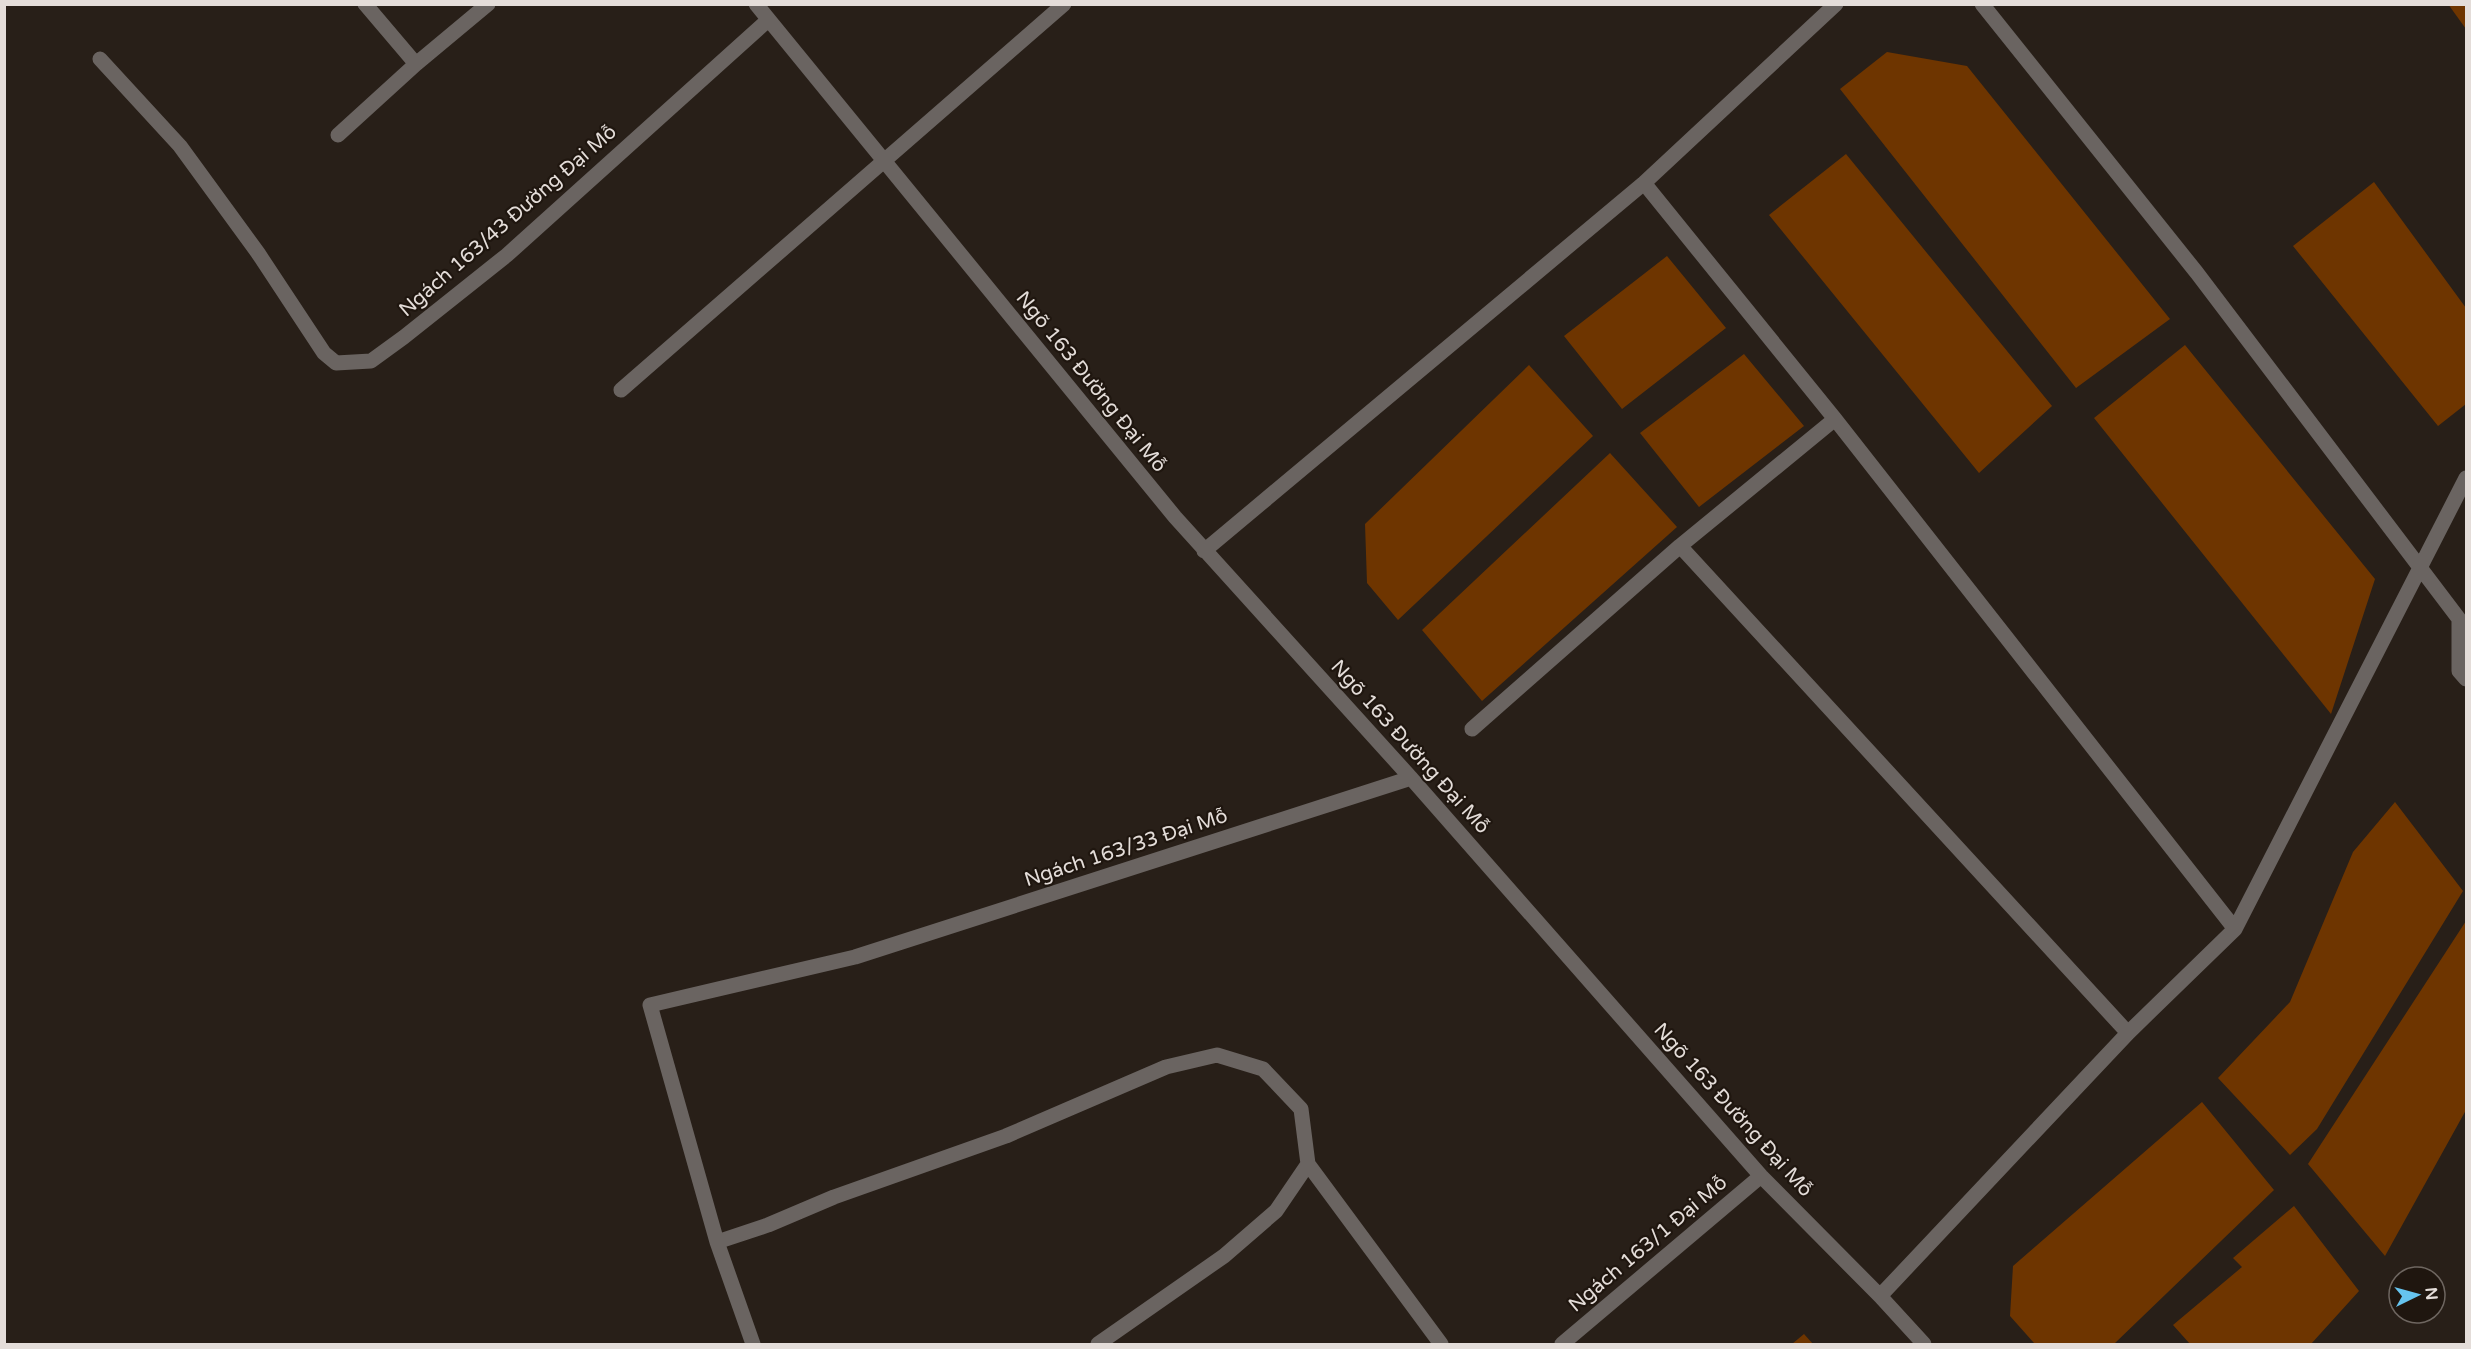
<svg xmlns="http://www.w3.org/2000/svg" width="2471" height="1349" font-family="'Varela Round',sans-serif">
<style>
.building{fill:#6e3500}
.lines{fill:none;stroke-linecap:round;stroke-linejoin:round}
.minor{stroke:#6a6461;stroke-width:15}
.labels{text-anchor:middle;dominant-baseline:central;stroke-width:4.5;stroke-linejoin:round;paint-order:stroke}
.street-label{font-size:20px;fill:#e4ddd9;stroke:#1f160f}
</style>
<rect width="100%" height="100%" fill="#281f18"/>
<path class="building" d="M 2448,4 L 2466,4 L 2466,29 Z
M 1887,52 L 1967,66 L 2170,319 L 2076,388 L 1840,89 Z
M 1846,154 L 2052,406 L 1979,473 L 1769,215 Z
M 2374,182 L 2466,308 L 2466,404 L 2438,426 L 2293,246 Z
M 1667,256 L 1726,328 L 1622,409 L 1564,336 Z
M 2185,345 L 2375,579 L 2331,714 L 2094,418 Z
M 1744,354 L 1804,426 L 1699,507 L 1640,433 Z
M 1529,365 L 1593,436 L 1398,620 L 1367,583 L 1365,524 Z
M 1610,453 L 1677,527 L 1482,701 L 1422,630 Z
M 2395,802 L 2463,891 L 2317,1129 L 2290,1155 L 2218,1078 L 2290,1002 L 2353,852 Z
M 2466,921 L 2466,1110 L 2385,1256 L 2308,1164 Z
M 2202,1102 L 2274,1190 L 2114,1344 L 2035,1344 L 2010,1316 L 2013,1266 Z
M 2294,1206 L 2359,1291 L 2311,1344 L 2190,1344 L 2173,1325 L 2242,1267 L 2233,1258 Z
M 1804,1334 L 1813,1344 L 1792,1344 Z"/>
<g class="lines">
<path class="minor" d="M 365,4 L 416,64
M 756,4 L 1175,517 L 1411,778 L 1761,1176 L 1880,1296 L 1924,1344
M 1982,4 L 2197,273 L 2459,619 L 2459,671 L 2466,679
M 100,59 L 180,146 L 258,253 L 324,353 L 336,363 L 371,361 L 404,337 L 507,255 L 768,20
M 338,135 L 416,64 L 488,4
M 1644,183 L 1835,419 L 2235,929
M 621,390 L 1064,4
M 1680,546 L 2128,1033
M 1204,551 L 1644,183 L 1836,4
M 1472,729 L 1680,546 L 1835,419
M 1308,1164 L 1441,1344
M 717,1242 L 768,1225 L 834,1197 L 1006,1136 L 1166,1067 L 1217,1055 L 1263,1069 L 1301,1109 L 1308,1164 L 1276,1211 L 1224,1256 L 1098,1344
M 1880,1296 L 2128,1033 L 2235,929 L 2466,478
M 753,1344 L 717,1242 L 650,1005 L 855,957 L 1411,778
M 1562,1344 L 1761,1176"/>
</g>
<g class="labels">
<g class="street-label">
<text transform="translate(508 221) rotate(-41)">Ngách 163/43 Đường Đại Mỗ</text>
<text transform="translate(1091 382) rotate(51)">Ngõ 163 Đường Đại Mỗ</text>
<text transform="translate(1410 747) rotate(48)">Ngõ 163 Đường Đại Mỗ</text>
<text transform="translate(1126 848) rotate(-18)">Ngách 163/33 Đại Mỗ</text>
<text transform="translate(1733 1110) rotate(48)">Ngõ 163 Đường Đại Mỗ</text>
<text transform="translate(1648 1244) rotate(-40)">Ngách 163/1 Đại Mỗ</text>
</g>
</g>
<rect width="2471" height="1349" fill="none" stroke="#e4ddd9" stroke-width="12"/>
<g transform="translate(2417 1295) rotate(85)"><circle r="28" fill="#1f160f" stroke="#6e6660" stroke-width="1.5"/>
<path d="M0-4.5L10 22L0 15L-10 22Z" fill="#66c4ef"/>
<text y="-9" font-size="16" font-weight="bold" text-anchor="middle" fill="#e4ddd9">N</text>
</g>
</svg>
